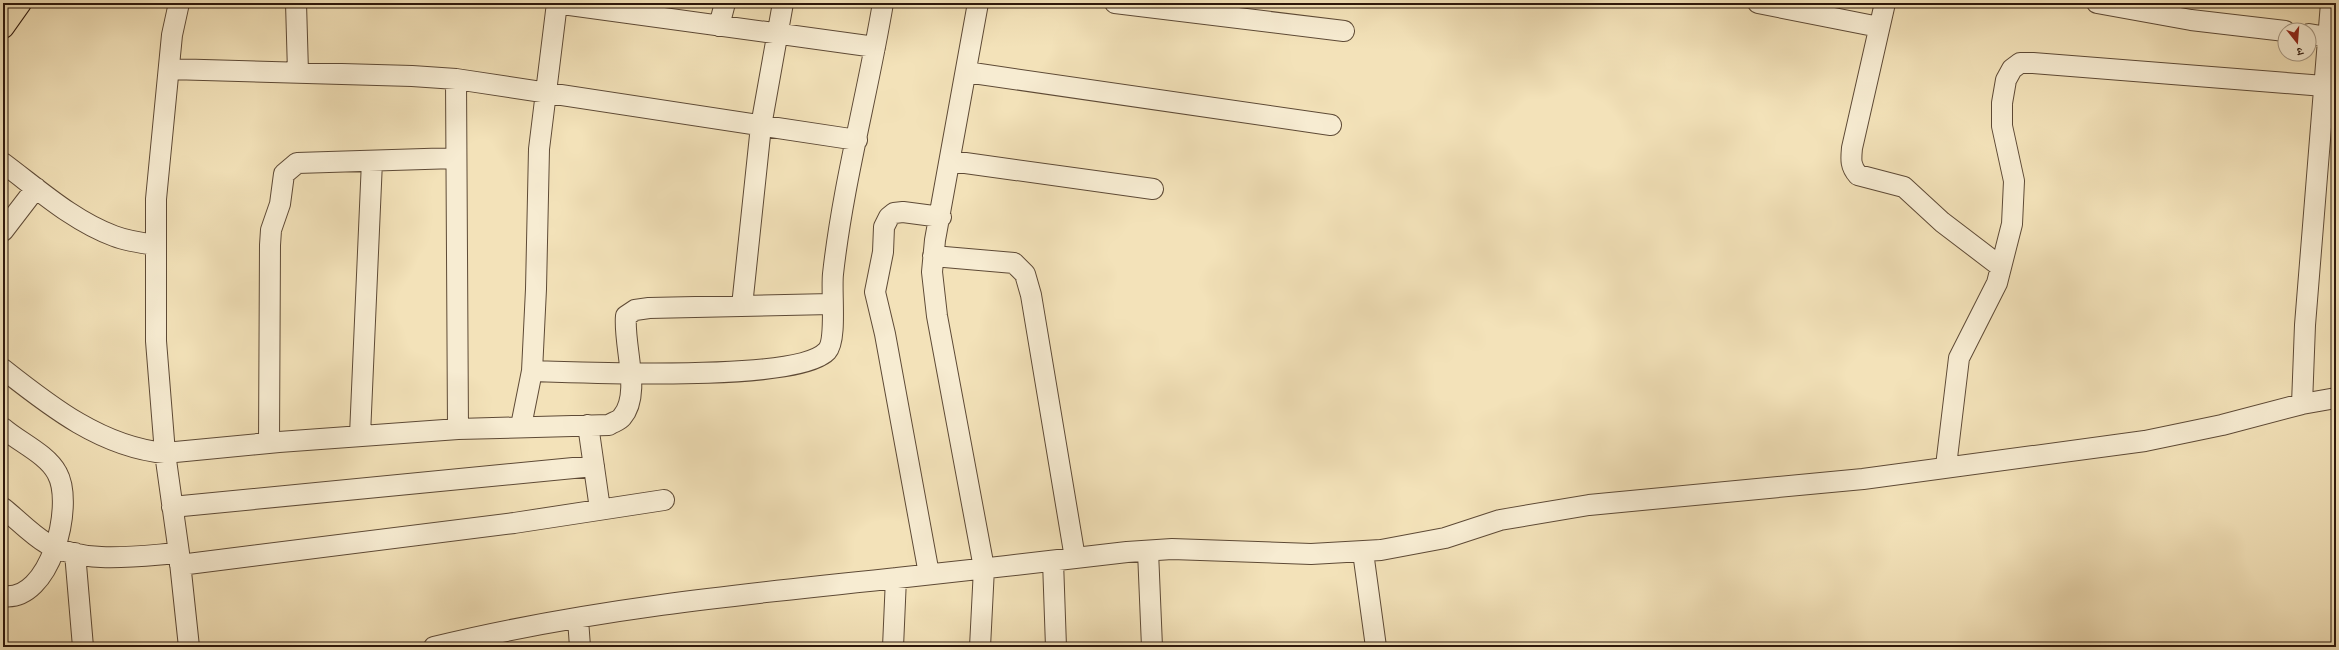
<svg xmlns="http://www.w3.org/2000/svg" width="2339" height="650" font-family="'IM FELL Double Pica','Noto Serif Devanagari',serif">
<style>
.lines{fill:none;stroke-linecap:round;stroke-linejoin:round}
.street-casing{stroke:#5e4a36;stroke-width:22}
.highway-casing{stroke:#2d170b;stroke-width:24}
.street{stroke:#f7ecd2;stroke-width:20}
.highway{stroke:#f3e2b9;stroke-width:22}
</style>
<rect width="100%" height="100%" fill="#f3e2b9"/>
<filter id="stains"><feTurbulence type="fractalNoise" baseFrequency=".005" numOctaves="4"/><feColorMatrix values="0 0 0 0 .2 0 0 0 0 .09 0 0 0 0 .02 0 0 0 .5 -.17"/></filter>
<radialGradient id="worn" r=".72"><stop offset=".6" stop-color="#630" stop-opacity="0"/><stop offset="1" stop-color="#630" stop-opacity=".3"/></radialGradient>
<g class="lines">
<g class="street-casing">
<path id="street" d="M 179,3 L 172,35 L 156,199 L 156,341 L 165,453 L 179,553 L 189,647
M 296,3 L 298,72
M 555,3 L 875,47
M 978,3 L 935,240 L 932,272 L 937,316 L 984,568 L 980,647
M 1115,3 L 1344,31
M 1758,3 L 1879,27
M 1885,3 L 1852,148 C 1851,159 1850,166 1858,175 L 1904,187 L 1942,222 L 2001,267
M 2097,3 L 2191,20 L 2285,31
M 719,26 L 725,3
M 2309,34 L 2327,37
M 169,69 L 412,76 L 456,79 L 857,140
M 966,72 L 1331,125
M 456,79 L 458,429
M 951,161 L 1153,189
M 3,163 C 38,189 73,221 114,236 C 127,241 141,243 156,245
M 3,231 L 36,188
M 933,256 L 1014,263 L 1025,274 L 1031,295 L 1075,558
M 742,306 L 761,126 L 783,3
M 3,369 C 51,407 102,447 165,453 L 279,442 L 458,429 L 609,425 C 613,422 619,421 622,417 C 642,394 623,345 626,316 L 635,310 L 649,308 L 831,304
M 532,371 C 581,372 797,383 827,351 C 837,340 831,291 833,274 C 843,183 868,93 883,3
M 2302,404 L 2305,325 L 2331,3
M 588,425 L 600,509
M 521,426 L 532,371 L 536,289 L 539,149 L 557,3
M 3,428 C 19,442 47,454 57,473 C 75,505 50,603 3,596
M 360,435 L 372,161
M 269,442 L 270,245 L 271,230 L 280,204 L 284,174 L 297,163 L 456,158
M 1946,466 L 1959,358 L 1997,283 L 2012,224 L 2014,181 L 2002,126 L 2002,103 L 2006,80 L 2012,69 L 2020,63 L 2033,63 L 2324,86
M 172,507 L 594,466
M 3,508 C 17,519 31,534 46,543 C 85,565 137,556 179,553
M 1148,551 L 1152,647
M 1363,552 L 1376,647
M 75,553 L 83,647
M 1053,561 L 1056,647
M 180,565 L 514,523 L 664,500
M 929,574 L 885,334 L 875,292 L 883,252 L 884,227 L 889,217 L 894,213 L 903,212 L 941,217
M 578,619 L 580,647
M 434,647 C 585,610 742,594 897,578 C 974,570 1050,561 1127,552 L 1172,549 L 1311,554 L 1381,550 L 1445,538 L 1500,520 L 1589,505 L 1863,479 L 2145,441 L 2222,425 L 2302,404 L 2336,398
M 893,647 L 896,578"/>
</g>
<g class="highway-casing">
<path id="highway" d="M 3,27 L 20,3"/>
</g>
<use href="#street" class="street"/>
<use href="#highway" class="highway"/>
</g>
<rect width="2339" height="650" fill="none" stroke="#f3e2b9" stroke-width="16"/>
<rect x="4" y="4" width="2331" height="642" fill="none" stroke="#2d170b" stroke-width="2"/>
<rect x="8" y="8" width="2323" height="634" fill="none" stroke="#2d170b"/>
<g transform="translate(2297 42) rotate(163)"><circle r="19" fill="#f7ecd2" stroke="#a69782"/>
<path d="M0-3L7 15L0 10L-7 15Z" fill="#8f2418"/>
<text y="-6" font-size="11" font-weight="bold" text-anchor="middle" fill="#2d170b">उ</text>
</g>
<rect width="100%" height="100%" filter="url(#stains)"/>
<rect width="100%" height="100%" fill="url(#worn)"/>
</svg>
